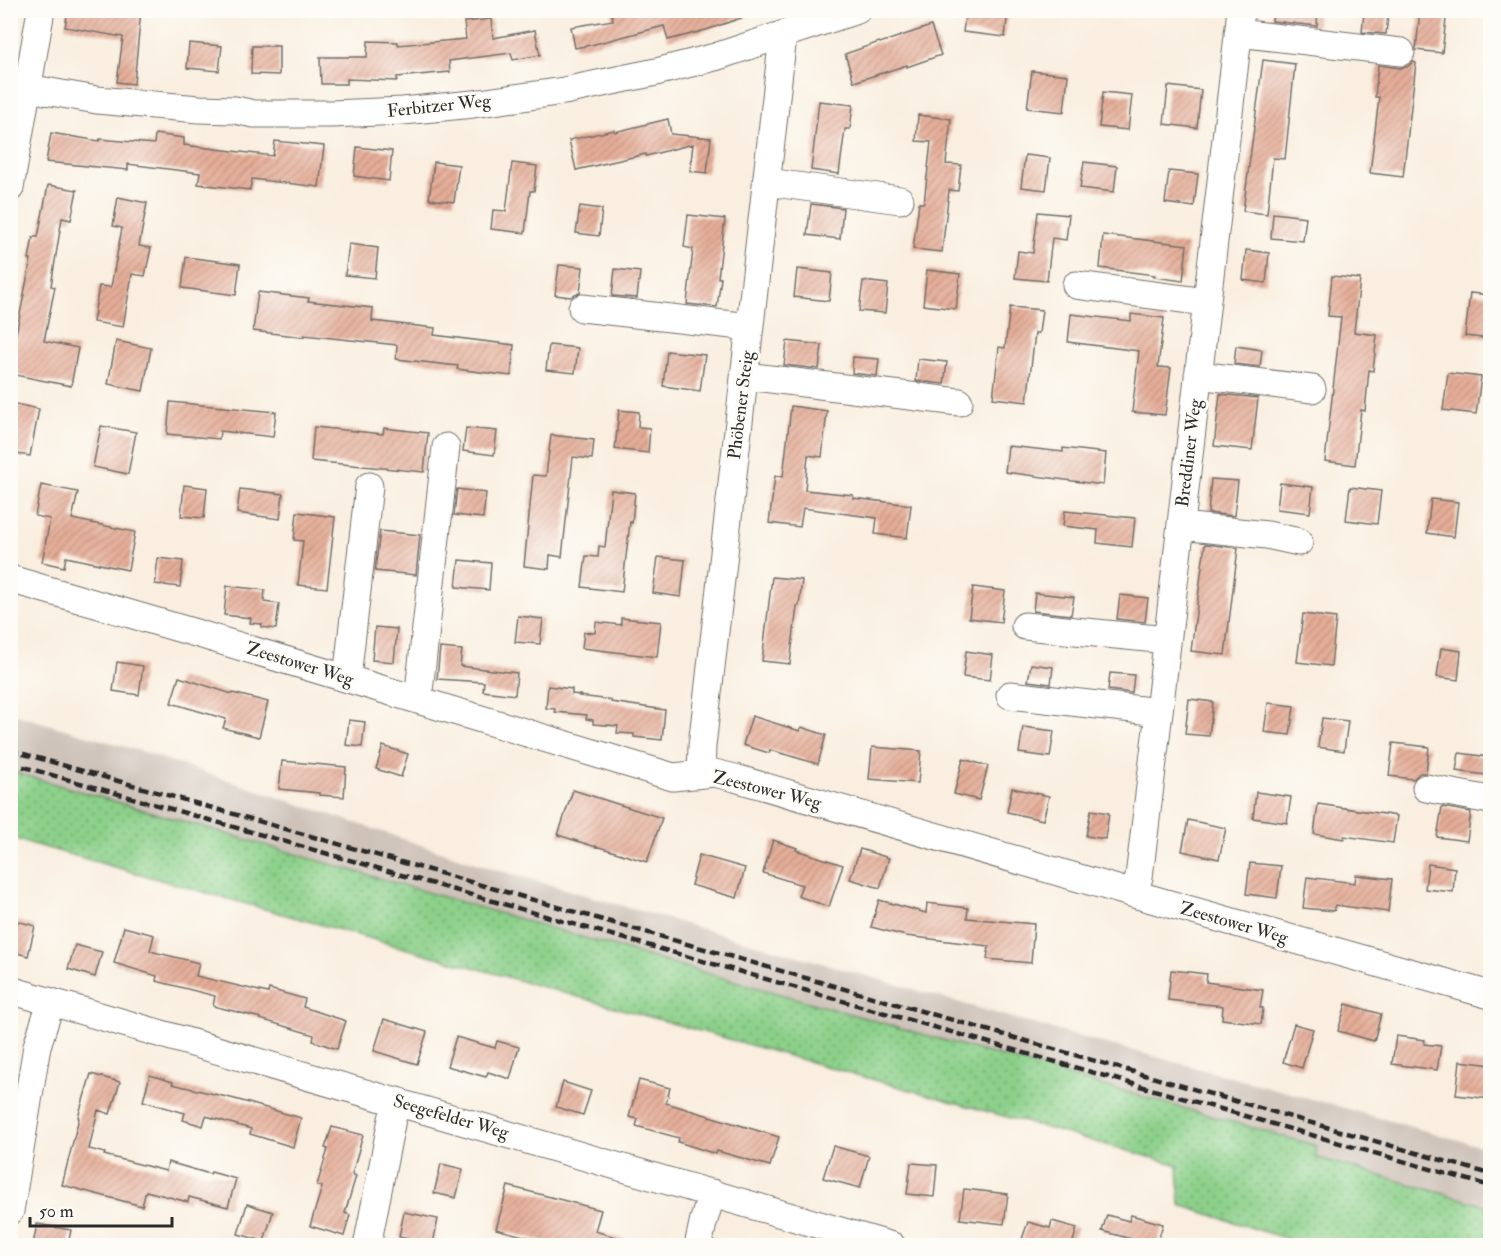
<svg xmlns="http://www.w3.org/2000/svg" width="1501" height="1256" font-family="'IM FELL Double Pica',serif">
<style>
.industrial{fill:#cec2b9}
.green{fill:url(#green-dots);stroke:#5c7e5a;stroke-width:1.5}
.building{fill:url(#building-hatch)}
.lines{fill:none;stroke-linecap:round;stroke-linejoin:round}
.minor-casing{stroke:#736f6a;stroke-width:29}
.minor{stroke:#fff;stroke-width:27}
.rail{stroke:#2b2b2b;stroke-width:4.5;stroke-dasharray:9 4.5;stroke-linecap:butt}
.labels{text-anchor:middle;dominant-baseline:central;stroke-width:6;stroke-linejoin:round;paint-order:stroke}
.street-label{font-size:18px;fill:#2b2b2b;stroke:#fdfcf7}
</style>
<defs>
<pattern id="green-dots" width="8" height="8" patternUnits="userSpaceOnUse" patternTransform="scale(1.5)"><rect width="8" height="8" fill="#8cd08a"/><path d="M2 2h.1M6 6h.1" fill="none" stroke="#73a971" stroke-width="1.8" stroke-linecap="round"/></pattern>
<pattern id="building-hatch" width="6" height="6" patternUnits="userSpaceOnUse" patternTransform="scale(1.5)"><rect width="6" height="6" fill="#e6ae99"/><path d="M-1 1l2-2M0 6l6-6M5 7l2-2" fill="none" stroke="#bb8e7d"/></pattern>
</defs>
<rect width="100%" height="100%" fill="#fdfcf7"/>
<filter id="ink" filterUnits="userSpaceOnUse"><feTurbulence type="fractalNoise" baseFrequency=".0167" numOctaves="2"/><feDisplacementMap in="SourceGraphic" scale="12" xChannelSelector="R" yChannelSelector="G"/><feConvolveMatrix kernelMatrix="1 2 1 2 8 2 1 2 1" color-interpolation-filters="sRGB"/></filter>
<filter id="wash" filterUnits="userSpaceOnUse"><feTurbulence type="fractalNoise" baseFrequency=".008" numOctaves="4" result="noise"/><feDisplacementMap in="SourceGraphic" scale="24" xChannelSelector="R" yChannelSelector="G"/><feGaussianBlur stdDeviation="1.35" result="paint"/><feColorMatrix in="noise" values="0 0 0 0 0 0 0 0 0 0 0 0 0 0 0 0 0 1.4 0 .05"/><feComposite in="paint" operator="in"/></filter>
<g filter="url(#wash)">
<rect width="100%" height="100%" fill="#f9eedf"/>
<path class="industrial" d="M 10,713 L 143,752 L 484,866 L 1040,1026 L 1305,1097 L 1490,1149 L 1490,1207 L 1315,1157 L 1317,1146 L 671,963 L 11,771 Z"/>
<path class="green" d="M 10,771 L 671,963 L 1317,1146 L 1315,1157 L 1490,1207 L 1490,1245 L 1306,1245 L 1180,1205 L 1178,1165 L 11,838 Z"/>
<g id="blocks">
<path class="building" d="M 68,10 L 141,10 L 134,84 L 117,82 L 123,37 L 65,27 Z
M 611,10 L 756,10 L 756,13 L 706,30 L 668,40 L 664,26 L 591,45 L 575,48 L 571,27 L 613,20 Z
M 966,10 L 1008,10 L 1005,37 L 963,32 Z
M 1273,10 L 1318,10 L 1317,26 L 1272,21 Z
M 1420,10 L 1447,10 L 1442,53 L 1416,50 Z
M 1364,13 L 1388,16 L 1386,34 L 1362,32 Z
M 491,19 L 493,38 L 535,30 L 540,55 L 513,60 L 511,53 L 449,61 L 450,72 L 397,77 L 397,81 L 347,79 L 347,84 L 321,84 L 320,57 L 367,57 L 368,41 L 398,42 L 398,45 L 466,39 L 464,22 Z
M 931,26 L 941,55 L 907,67 L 907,65 L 854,82 L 845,54 L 879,42 L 880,43 Z
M 189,43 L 222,46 L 219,71 L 187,68 Z
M 252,46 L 279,46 L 279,75 L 251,74 Z
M 1263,60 L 1295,64 L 1285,159 L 1273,158 L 1267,214 L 1243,211 Z
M 1413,62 L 1416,63 L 1403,177 L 1370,173 L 1379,97 L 1375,97 L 1378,65 L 1400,68 L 1407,67 Z
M 1032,71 L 1068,75 L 1064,112 L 1027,108 Z
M 1168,86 L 1201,90 L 1197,128 L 1164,124 Z
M 1103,92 L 1132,95 L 1128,130 L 1099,127 Z
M 819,101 L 853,105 L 850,129 L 845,129 L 839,174 L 811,170 Z
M 918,115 L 951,119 L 946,164 L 961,165 L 958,191 L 949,190 L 942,252 L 913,249 L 919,203 L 924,203 L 931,142 L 916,141 Z
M 668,119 L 671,134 L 711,138 L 707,173 L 690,171 L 693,144 L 646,156 L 646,154 L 576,170 L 569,140 L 614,130 L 615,132 Z
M 51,133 L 99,141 L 100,139 L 154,144 L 155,134 L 184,138 L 184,145 L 273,156 L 275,141 L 324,146 L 319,187 L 252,179 L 250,190 L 198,184 L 200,173 L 128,164 L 128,170 L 46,162 Z
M 357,147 L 392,151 L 389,181 L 354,176 Z
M 1025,155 L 1050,158 L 1046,190 L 1021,187 Z
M 434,162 L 459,165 L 454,202 L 429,199 Z
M 1084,162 L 1117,166 L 1114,192 L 1080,188 Z
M 512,163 L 537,166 L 534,191 L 530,191 L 525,233 L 491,229 L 493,210 L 506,211 Z
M 1169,171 L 1198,174 L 1194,207 L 1165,203 Z
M 48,185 L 77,190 L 71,220 L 62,218 L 51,286 L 55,287 L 44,341 L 78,348 L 71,386 L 10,374 L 10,364 L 31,259 L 29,259 L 33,237 L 38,237 Z
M 118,197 L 147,203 L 139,246 L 151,248 L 145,276 L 132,274 L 123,327 L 93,322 L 99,286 L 111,287 L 122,228 L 113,226 Z
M 811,204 L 843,208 L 840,239 L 807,235 Z
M 580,206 L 602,209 L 599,236 L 576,233 Z
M 1038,212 L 1069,215 L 1066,240 L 1052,238 L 1047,281 L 1015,278 L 1018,251 L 1033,253 Z
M 1273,213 L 1306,217 L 1303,241 L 1271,238 Z
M 688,215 L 725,219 L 718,278 L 721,278 L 717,307 L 687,304 L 693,249 L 684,247 Z
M 1103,235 L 1187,245 L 1183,281 L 1154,277 L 1155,275 L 1100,268 Z
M 349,244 L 378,248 L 375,278 L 345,275 Z
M 1246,250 L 1269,253 L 1266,283 L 1243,280 Z
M 186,257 L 240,264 L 236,295 L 182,288 Z
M 559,265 L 583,267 L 580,293 L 575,294 L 571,297 L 555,295 Z
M 615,269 L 640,272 L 637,298 L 612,296 Z
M 797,269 L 832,273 L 829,301 L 794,297 Z
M 927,270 L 960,274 L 956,309 L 923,305 Z
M 1332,276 L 1360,279 L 1354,332 L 1377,335 L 1373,371 L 1369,370 L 1365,411 L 1361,410 L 1355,465 L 1325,461 L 1341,317 L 1328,316 Z
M 863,281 L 888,284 L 885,313 L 859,311 Z
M 258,292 L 309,298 L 308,301 L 373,308 L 372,321 L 435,328 L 434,335 L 514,345 L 511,376 L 457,369 L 458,366 L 396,359 L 397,345 L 304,335 L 304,337 L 253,331 Z
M 1470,293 L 1491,295 L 1491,339 L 1465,336 Z
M 1010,307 L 1042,310 L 1039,333 L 1035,333 L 1027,402 L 993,398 L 999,347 L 1005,348 Z
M 1071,314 L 1131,321 L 1131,314 L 1164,318 L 1158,367 L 1171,368 L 1165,415 L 1132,412 L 1139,351 L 1068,342 Z
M 116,341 L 151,348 L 143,391 L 108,384 Z
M 787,341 L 822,345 L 819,369 L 784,365 Z
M 549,345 L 578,348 L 575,373 L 546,370 Z
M 1236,346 L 1262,350 L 1260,367 L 1234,364 Z
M 667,351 L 705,355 L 700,391 L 663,386 Z
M 853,357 L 879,359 L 877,376 L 852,373 Z
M 918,359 L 947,362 L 944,384 L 916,381 Z
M 1448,373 L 1481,377 L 1476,414 L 1443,410 Z
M 1220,394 L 1258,398 L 1252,450 L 1214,446 Z
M 170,402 L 276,412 L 273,437 L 220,431 L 219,439 L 167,434 Z
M 10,403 L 39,409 L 30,456 L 10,453 Z
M 791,406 L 827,411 L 822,457 L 808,455 L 805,490 L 853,495 L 853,498 L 911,505 L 907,538 L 875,534 L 877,518 L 803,508 L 800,527 L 769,523 L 775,476 L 783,477 Z
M 619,410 L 639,412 L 638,427 L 650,428 L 648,453 L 615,449 Z
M 101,426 L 136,432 L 128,474 L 93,467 Z
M 314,427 L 383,434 L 384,428 L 428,433 L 424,472 L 311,461 Z
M 466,428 L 497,431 L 494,455 L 463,451 Z
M 551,435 L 594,440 L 592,459 L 573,457 L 562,557 L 550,555 L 549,569 L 524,566 L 533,475 L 546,476 Z
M 1008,446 L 1063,452 L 1063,448 L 1106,453 L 1103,485 L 1005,472 Z
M 1211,479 L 1238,481 L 1234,516 L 1208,513 Z
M 1280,483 L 1313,487 L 1310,513 L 1277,509 Z
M 41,485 L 78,492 L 72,519 L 135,532 L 128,570 L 66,557 L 64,567 L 42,562 L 50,519 L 35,516 Z
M 184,485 L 207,488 L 204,518 L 181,516 Z
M 1350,487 L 1381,491 L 1377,524 L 1346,520 Z
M 240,489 L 283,494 L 280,519 L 237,513 Z
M 457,489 L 486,493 L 483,518 L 454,515 Z
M 611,490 L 635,493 L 632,523 L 630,522 L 622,592 L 582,587 L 586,556 L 598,557 L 599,546 L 605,547 Z
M 1431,499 L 1458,502 L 1454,537 L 1427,533 Z
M 1065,511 L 1135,518 L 1132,547 L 1097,543 L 1098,530 L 1063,526 Z
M 297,512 L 335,517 L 327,588 L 298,585 L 303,541 L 294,540 Z
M 380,531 L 420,535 L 416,575 L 375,571 Z
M 1205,544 L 1238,548 L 1225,655 L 1191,651 Z
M 658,557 L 685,560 L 681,597 L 653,593 Z
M 158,558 L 183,561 L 180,587 L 155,584 Z
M 459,560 L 491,563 L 489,590 L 456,587 Z
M 772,577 L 802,580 L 799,606 L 797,606 L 790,664 L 762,661 Z
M 227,586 L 265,590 L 264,602 L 279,604 L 276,629 L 261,627 L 262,624 L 250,623 L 251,618 L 224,615 Z
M 973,587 L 1005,591 L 1001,622 L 969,618 Z
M 1035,593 L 1074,597 L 1071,615 L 1033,611 Z
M 1120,595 L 1148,598 L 1145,622 L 1117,619 Z
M 1303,614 L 1336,618 L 1331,666 L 1297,662 Z
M 518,616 L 543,619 L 540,644 L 515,642 Z
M 621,618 L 661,622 L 657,657 L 582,648 L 584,632 L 595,633 L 596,622 L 621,625 Z
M 375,627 L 397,629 L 394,662 L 372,660 Z
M 440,648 L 462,650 L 460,666 L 517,673 L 515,695 L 483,691 L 484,682 L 437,679 Z
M 1441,648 L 1461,651 L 1458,680 L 1437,677 Z
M 966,651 L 993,655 L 990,680 L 963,677 Z
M 117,662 L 143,666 L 139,695 L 113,691 Z
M 1031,664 L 1053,667 L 1051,684 L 1028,681 Z
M 1110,673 L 1134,675 L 1132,693 L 1108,690 Z
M 179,677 L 232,694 L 233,693 L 268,702 L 259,737 L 223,728 L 226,719 L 171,703 Z
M 548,686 L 572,689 L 572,694 L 580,695 L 579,696 L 611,700 L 611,702 L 665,710 L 662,740 L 634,737 L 634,734 L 617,733 L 618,726 L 593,724 L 593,720 L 586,719 L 587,715 L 555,712 L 555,709 L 546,708 Z
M 1189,699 L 1213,702 L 1209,736 L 1185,734 Z
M 1268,703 L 1294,706 L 1290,735 L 1264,732 Z
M 752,716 L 800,731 L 801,727 L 826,735 L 818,764 L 770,750 L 769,753 L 743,745 Z
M 1322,718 L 1348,721 L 1344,751 L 1318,747 Z
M 349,720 L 365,722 L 362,747 L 346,745 Z
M 1023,727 L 1054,731 L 1050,757 L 1019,753 Z
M 1393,743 L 1429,747 L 1426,773 L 1420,773 L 1413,779 L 1389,776 Z
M 383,746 L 408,754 L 401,777 L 376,769 Z
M 872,747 L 921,751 L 918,783 L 869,779 Z
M 1459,753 L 1489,757 L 1486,775 L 1456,771 Z
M 963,759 L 988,766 L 979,800 L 954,794 Z
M 282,761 L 346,767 L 344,797 L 319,795 L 319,793 L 279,789 Z
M 1012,788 L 1049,796 L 1043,820 L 1007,812 Z
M 573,790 L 662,818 L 647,862 L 596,846 L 596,847 L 558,835 Z
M 1256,792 L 1291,797 L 1287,823 L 1253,818 Z
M 1318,804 L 1397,816 L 1393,843 L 1344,836 L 1344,839 L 1314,834 Z
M 1442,807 L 1471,812 L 1467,841 L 1437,837 Z
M 1091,810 L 1109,813 L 1105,839 L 1086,836 Z
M 1188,820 L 1226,828 L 1219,859 L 1182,851 Z
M 773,840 L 797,848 L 796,850 L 843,865 L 829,907 L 798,896 L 802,885 L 763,873 Z
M 860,849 L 889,858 L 880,888 L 850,879 Z
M 699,855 L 745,868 L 737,898 L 691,885 Z
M 1250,863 L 1281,866 L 1277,898 L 1246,894 Z
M 1428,864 L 1455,868 L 1453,892 L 1425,889 Z
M 1356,875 L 1392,879 L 1388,912 L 1335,905 L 1334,911 L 1303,908 L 1307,877 L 1355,883 Z
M 879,900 L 926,913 L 927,903 L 968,908 L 967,918 L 1034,924 L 1031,963 L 987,959 L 989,946 L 906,936 L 871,927 Z
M 10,919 L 35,926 L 28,956 L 10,951 Z
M 124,927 L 154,935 L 150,951 L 199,963 L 196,976 L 268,993 L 269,989 L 305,999 L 303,1007 L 346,1021 L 337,1049 L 313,1041 L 314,1035 L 260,1019 L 261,1018 L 213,1006 L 215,996 L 156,981 L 157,976 L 114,963 Z
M 75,945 L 102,952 L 95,977 L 68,969 Z
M 1171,970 L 1207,974 L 1206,982 L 1263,990 L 1260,1008 L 1263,1008 L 1261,1024 L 1222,1019 L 1223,1006 L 1168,1000 Z
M 1346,1004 L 1381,1014 L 1374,1041 L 1338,1031 Z
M 384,1019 L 427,1032 L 417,1064 L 374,1051 Z
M 1294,1024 L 1313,1029 L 1302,1068 L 1283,1062 Z
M 1396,1036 L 1425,1040 L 1424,1044 L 1441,1046 L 1437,1070 L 1392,1064 Z
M 456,1037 L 495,1048 L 497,1041 L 519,1047 L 510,1079 L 488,1072 L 486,1077 L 447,1066 Z
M 1460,1061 L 1491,1065 L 1491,1099 L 1456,1095 Z
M 91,1074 L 120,1082 L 110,1114 L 98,1110 L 89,1149 L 105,1153 L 104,1155 L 166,1171 L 168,1162 L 210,1174 L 211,1172 L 236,1179 L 228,1207 L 189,1197 L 188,1202 L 146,1191 L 142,1206 L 62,1185 L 79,1118 L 78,1117 Z
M 150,1075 L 173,1082 L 172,1084 L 235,1099 L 301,1118 L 293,1147 L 250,1134 L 251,1129 L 206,1116 L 203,1126 L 183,1120 L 185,1113 L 143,1101 Z
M 639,1080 L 670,1088 L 666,1103 L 779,1137 L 770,1166 L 717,1151 L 716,1154 L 678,1142 L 679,1138 L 636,1126 L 638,1119 L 629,1117 Z
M 563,1082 L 591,1091 L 583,1115 L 556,1107 Z
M 332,1127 L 363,1135 L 352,1174 L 356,1176 L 345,1213 L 350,1215 L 344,1236 L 310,1226 L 322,1187 L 317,1185 L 328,1149 L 325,1148 Z
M 833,1146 L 869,1156 L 860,1188 L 823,1178 Z
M 911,1163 L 937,1165 L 934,1197 L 907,1194 Z
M 441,1164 L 463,1169 L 456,1198 L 434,1193 Z
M 508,1186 L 601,1210 L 595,1231 L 629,1241 L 628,1245 L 558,1245 L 496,1229 Z
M 964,1189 L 1008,1194 L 1004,1224 L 960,1219 Z
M 247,1204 L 273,1212 L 264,1241 L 238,1234 Z
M 404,1212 L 438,1219 L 433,1244 L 399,1237 Z
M 1107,1215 L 1129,1221 L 1131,1215 L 1163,1224 L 1157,1245 L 1143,1245 L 1134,1243 L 1135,1240 L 1102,1231 Z
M 1052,1221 L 1077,1228 L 1072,1245 L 1044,1245 L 1022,1239 L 1028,1222 L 1050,1228 Z
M 37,1224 L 71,1230 L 68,1245 L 33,1245 Z"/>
</g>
</g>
<g filter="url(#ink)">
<use href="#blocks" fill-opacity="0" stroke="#736f6a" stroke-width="1.5"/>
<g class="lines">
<g class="minor-casing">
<path id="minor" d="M 1238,33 L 1401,52
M 10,85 L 97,100 L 199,109 L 235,110 L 254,114 L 331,114 L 403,111 L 473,104 L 564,91 L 656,72 L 715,57 L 857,10
M 767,182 L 900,200
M 10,188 L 41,10
M 1076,285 L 1206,302
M 582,308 L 750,327
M 1198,375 L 1312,389
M 745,376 L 959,402
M 1181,526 L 1267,535 L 1299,542
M 10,579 L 199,634 L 673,777 L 714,773 L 735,778 L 1134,894 L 1490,995
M 1025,626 L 1167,640
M 347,678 L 369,486
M 1010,695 L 1159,712
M 418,700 L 446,447
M 701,774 L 702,746 L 782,45 L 780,36
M 1426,788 L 1490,800
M 1134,894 L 1139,877 L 1159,712 L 1241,10
M 10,990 L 892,1246
M 10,1211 L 37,1046 L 51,1002
M 367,1246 L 392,1119 L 398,1101
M 698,1246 L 703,1223 L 712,1193"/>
</g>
<use href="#minor" class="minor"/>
<path class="rail" d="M 10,750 L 1490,1174
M 10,763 L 1490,1186"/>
</g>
</g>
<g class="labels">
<g class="street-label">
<text transform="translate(439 106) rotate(-6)">Ferbitzer Weg</text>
<text transform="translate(741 405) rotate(-83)">Phöbener Steig</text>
<text transform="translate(1189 453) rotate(-83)">Breddiner Weg</text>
<text transform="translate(300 664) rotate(17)">Zeestower Weg</text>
<text transform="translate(767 790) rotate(14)">Zeestower Weg</text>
<text transform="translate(1234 923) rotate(16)">Zeestower Weg</text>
<text transform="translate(451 1117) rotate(16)">Seegefelder Weg</text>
</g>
</g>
<rect width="1501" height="1256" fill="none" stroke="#fdfcf7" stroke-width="36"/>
<path d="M30 1217v9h142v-9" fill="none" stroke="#2b2b2b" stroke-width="3"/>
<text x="39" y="1217" font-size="18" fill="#2b2b2b" stroke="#fdfcf7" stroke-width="4.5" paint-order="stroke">50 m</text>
</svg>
